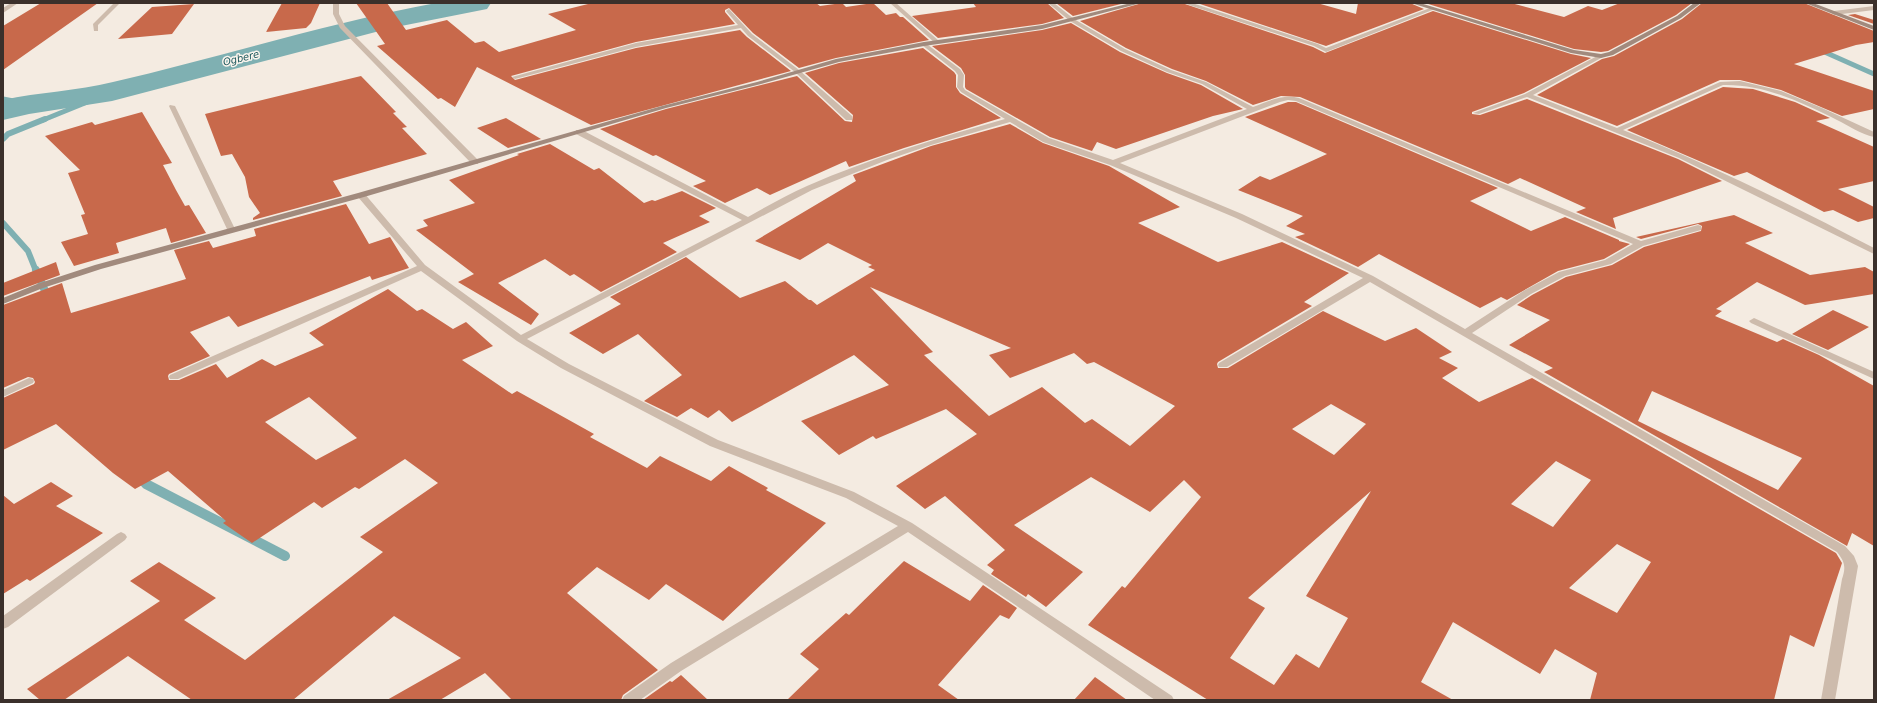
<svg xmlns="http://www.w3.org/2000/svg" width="1877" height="703" font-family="'DejaVu Sans',sans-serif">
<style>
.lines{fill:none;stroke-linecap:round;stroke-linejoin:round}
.stream-far3{stroke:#7fb0b2;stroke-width:5}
.stream-far2{stroke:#7fb0b2;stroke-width:6}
.stream-far1{stroke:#7fb0b2;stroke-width:8}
.stream{stroke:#7fb0b2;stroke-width:10}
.river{fill:#7fb0b2;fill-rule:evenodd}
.building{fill:#c8694b;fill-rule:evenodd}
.street{fill:#cdbbac;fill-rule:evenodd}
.secondary{fill:#a18a7d;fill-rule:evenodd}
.labels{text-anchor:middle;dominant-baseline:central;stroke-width:3;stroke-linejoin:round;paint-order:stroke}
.far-water-label{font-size:10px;font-style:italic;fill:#1f5a5e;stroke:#fbf5ee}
</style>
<rect width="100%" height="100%" fill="#f4ebe1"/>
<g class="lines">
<path class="stream-far3" d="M 1820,50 L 1874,74
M 3,99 L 29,104
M 43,120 L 112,92"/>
<path class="stream-far2" d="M 3,139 L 8,134 L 45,119
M 3,223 L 28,251 L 36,271"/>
<path class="stream-far1" d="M 36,270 L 48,298"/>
<path class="stream" d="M 139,475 L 146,484 L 285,556"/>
<path class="river" d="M 436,3 L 491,3 L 487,9 L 391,28 L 112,101 L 29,114 L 3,120 L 3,100 C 39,92 77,91 113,82 C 221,57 327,23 436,3 Z"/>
</g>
<path class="building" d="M 41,3 L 98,3 L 3,70 L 3,26 Z
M 282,3 L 320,3 L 311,23 L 306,28 L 266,32 Z
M 356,3 L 387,3 L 406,30 L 447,20 L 475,43 L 484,41 L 499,52 L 576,30 L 548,14 L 592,3 L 816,3 L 820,6 L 842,3 L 846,7 L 873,3 L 886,15 L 896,13 L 900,17 L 903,17 L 929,40 L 836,58 L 799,68 L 753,33 L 729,8 L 725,10 L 725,12 L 735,24 L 636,42 L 511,76 L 515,80 L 636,48 L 740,30 L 747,37 L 791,71 L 591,125 L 477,67 L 455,107 L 441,98 L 438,99 L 377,46 L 385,44 Z
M 973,3 L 1047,3 L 1064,18 L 1042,24 L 938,38 L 912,16 L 976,7 Z
M 1056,3 L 1125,3 L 1073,16 Z
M 1142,3 L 1182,3 L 1313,47 L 1325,53 L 1433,11 L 1571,54 L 1591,58 L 1524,93 L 1472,112 L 1472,114 L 1480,115 L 1527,99 L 1678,159 L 1722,181 L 1613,218 L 1616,229 L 1576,212 L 1586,208 L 1520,178 L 1508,184 L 1300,97 L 1281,96 L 1253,105 L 1206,81 L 1172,69 L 1126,48 L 1080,21 Z
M 1197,3 L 1317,3 L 1356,14 L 1358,3 L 1410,3 L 1424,9 L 1326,46 Z
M 1425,3 L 1511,3 L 1564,17 L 1588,6 L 1602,10 L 1620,3 L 1692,3 L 1676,15 L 1608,51 L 1601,52 L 1574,49 Z
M 1702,3 L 1804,3 L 1874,31 L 1874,42 L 1856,45 L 1794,64 L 1874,91 L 1874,109 L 1842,116 L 1781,90 L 1740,80 L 1720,80 L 1617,126 L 1537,95 L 1602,59 L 1614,56 L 1682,19 Z
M 194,4 L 172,34 L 118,39 L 152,7 Z
M 1855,14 L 1874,20 L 1874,24 L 1848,15 Z
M 1071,23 L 1120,52 L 1167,73 L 1201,85 L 1243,109 L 1213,116 L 1116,149 L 1097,142 L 1092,151 L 1050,137 L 966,89 L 965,87 L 965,75 L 961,68 L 932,46 L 1042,30 Z
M 923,48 L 954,72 L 956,75 L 956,87 L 960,93 L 1001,118 L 904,148 L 849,167 L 846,161 L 770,195 L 757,188 L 725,203 L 693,186 L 706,181 L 656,155 L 653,156 L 600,129 L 666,109 L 797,76 L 845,121 L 852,122 L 853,115 L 805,73 L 839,63 Z
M 361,76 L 396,112 L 393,113 L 407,127 L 402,128 L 427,154 L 333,181 L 342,196 L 253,220 L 253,218 L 260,213 L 249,197 L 245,177 L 232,154 L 221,156 L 205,114 Z
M 1723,87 L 1753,89 L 1795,102 L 1830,118 L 1816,121 L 1874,147 L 1874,181 L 1838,189 L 1874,207 L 1874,218 L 1858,222 L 1833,210 L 1824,212 L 1747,172 L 1734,176 L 1627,130 Z
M 1288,102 L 1296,102 L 1498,188 L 1470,201 L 1531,231 L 1565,217 L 1619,240 L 1619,241 L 1630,244 L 1604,259 L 1558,271 L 1507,300 L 1501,297 L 1480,308 L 1379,254 L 1358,267 L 1295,237 L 1305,234 L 1286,226 L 1303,216 L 1238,190 L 1260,176 L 1270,180 L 1327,154 L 1245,117 Z
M 142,112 L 172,163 L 163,165 L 176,190 L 185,206 L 189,205 L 206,233 L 171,243 L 166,228 L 116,243 L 119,253 L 74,266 L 61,242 L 88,234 L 81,215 L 85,214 L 68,173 L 80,170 L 45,136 L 92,122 L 95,125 Z
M 506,118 L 541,139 L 508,148 L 477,128 Z
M 1010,124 L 1043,143 L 1109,166 L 1180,207 L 1138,223 L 1218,262 L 1282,242 L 1349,273 L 1304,302 L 1312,306 L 1218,362 L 1217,364 L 1218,368 L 1228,368 L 1323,311 L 1385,341 L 1416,328 L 1452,352 L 1439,358 L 1458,368 L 1442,378 L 1479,402 L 1532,378 L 1836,553 L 1842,563 L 1814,647 L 1790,635 L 1774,700 L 1590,700 L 1597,673 L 1555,649 L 1540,674 L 1453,622 L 1421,682 L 1453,700 L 1208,700 L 1088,625 L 1122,586 L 1125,588 L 1201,497 L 1184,480 L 1150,512 L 1091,477 L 1014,525 L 1083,572 L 1046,607 L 1028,594 L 1026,597 L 991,574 L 994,570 L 987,565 L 1005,550 L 945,496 L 925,509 L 896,486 L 977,434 L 946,409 L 876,439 L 873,436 L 839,455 L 801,421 L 889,385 L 854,355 L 732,422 L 719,410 L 708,418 L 691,408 L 677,417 L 644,401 L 682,375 L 638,334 L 603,354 L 569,333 L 621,304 L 610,297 L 686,257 L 740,298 L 785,281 L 809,300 L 811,300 L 817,305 L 875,270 L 868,267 L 872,265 L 828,243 L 800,260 L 755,241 L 856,181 L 853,175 L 931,146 ZM 870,287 L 1011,348 L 989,355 L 1010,378 L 1074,353 L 1087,364 L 1094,362 L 1175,406 L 1130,446 L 1092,419 L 1085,423 L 1042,387 L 989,416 L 924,355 L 933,352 ZM 1331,404 L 1366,424 L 1334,455 L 1292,429 ZM 1556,461 L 1591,480 L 1553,527 L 1511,504 ZM 1371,491 L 1306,596 L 1348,618 L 1319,668 L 1296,654 L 1274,685 L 1230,658 L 1265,608 L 1248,598 ZM 1617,544 L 1651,562 L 1617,613 L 1569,588 Z
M 550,144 L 594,170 L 599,168 L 644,203 L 652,200 L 655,201 L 682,191 L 716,208 L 699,216 L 710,222 L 663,243 L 677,252 L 601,292 L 574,274 L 570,276 L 545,259 L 498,283 L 539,314 L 531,325 L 458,282 L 474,274 L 416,230 L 428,226 L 423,220 L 475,203 L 449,180 L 519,155 L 517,154 Z
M 346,204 L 369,244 L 390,237 L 409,268 L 372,280 L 370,276 L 238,327 L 229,316 L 190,332 L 210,356 L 169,374 L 168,376 L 169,380 L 179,380 L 216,364 L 227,378 L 262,359 L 275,366 L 324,345 L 309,333 L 388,289 L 417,311 L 422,309 L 453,329 L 466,322 L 493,346 L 462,360 L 512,394 L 517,391 L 594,434 L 590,437 L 647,468 L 660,456 L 711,481 L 729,466 L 768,488 L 766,490 L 826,523 L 723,621 L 666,584 L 649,600 L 597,567 L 567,593 L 658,670 L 623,695 L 621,700 L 512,700 L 485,673 L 440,700 L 387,700 L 461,658 L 394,616 L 293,700 L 192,700 L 128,656 L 64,700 L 40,700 L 27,689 L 160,601 L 130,581 L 159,562 L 216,598 L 184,620 L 245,660 L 383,552 L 360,537 L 438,483 L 405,459 L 359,489 L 355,487 L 322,508 L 314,502 L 252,543 L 223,523 L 226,521 L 168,471 L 135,489 L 113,473 L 56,424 L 3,450 L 3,398 L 34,384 L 35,382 L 33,378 L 28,377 L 3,388 L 3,305 L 62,283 L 71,313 L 186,279 L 174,250 L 209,241 L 213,248 L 256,236 L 254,229 ZM 309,397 L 357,438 L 316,460 L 265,422 Z
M 1734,215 L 1773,233 L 1745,243 L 1810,275 L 1865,267 L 1874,272 L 1874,294 L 1805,305 L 1757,282 L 1716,309 L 1722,311 L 1715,316 L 1777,342 L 1783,339 L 1819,355 L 1874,386 L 1874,546 L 1852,533 L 1847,546 L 1544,372 L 1553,368 L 1509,345 L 1550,320 L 1517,305 L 1532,295 L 1566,277 L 1612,265 L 1644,247 L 1701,231 L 1702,226 L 1698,224 L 1641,239 L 1636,237 ZM 1652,391 L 1802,458 L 1778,490 L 1638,421 Z
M 56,262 L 60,275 L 3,296 L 3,283 Z
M 1833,310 L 1869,327 L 1828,350 L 1792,334 Z
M 51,482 L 73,496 L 56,506 L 103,533 L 30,581 L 27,579 L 3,594 L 3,495 L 14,504 Z
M 904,561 L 970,601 L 983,585 L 1017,608 L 1009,619 L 1000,615 L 938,685 L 959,700 L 787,700 L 819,669 L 800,654 L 846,613 L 849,615 Z
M 681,675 L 708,700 L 643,700 L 670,681 L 672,682 Z
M 1095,677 L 1127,700 L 1074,700 Z"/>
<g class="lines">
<path class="street" d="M 11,3 L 18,3 L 3,13 L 3,8 Z
M 114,3 L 120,3 L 98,25 L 98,31 L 94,31 L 93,24 Z
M 333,3 L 339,3 L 339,14 L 345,26 L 478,160 L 478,164 L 472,164 L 340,28 L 333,14 Z
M 890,3 L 896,3 L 939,41 L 939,43 L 935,43 Z
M 1048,3 L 1054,3 L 1074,19 L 1125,49 L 1171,70 L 1206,82 L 1253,107 C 1269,101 1283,94 1299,98 L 1641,241 L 1698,225 L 1701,226 L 1701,230 L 1643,246 L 1611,264 L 1565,276 L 1531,294 L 1472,333 L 1845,546 L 1854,556 L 1858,566 L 1835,700 L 1821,700 L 1842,579 C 1846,567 1845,562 1837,552 L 1370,282 L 1227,367 L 1219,367 L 1218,365 L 1219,363 L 1363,278 L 1236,218 L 1110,165 L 1043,142 L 1010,122 L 931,145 L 887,160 L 812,190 L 527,339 L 569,364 L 718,440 L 854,492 L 912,523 L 1172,696 L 1174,700 L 1155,700 L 908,532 L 681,671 L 640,700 L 622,700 L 624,696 L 671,663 L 898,526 L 846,498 L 710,446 L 561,368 L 517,341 L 421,271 L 178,379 L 170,379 L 169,377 L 170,375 L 417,266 L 358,197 L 358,193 L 364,193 L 425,265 L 521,335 L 742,220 L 576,134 L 576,130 L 582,130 L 748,217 C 767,206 787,195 807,186 C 871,158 938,138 1005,119 L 961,92 L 957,87 L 958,75 L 955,71 L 922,45 L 921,44 L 924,42 L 960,69 L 964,75 L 963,87 L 965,90 L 1049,138 L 1113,160 L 1247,109 L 1202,84 L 1167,72 L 1121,51 L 1070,21 ZM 1288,100 L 1296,101 L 1633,244 L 1605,260 L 1559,272 L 1525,290 L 1465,329 L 1373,276 L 1242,214 L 1120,163 L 1280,102 Z
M 1183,3 L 1192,3 L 1318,44 L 1326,48 L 1430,8 L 1435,9 L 1326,52 L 1314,46 Z
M 1874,6 L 1874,10 L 1834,15 L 1831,13 L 1834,11 Z
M 729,9 L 752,34 L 799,70 L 852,116 L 852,120 L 846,120 L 795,72 L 748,36 L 741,28 L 636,47 L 515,79 L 512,77 L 636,43 L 738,25 L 726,11 Z
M 1601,54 L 1603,55 L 1603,57 L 1533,95 L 1617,128 L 1720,82 L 1740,81 L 1781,91 L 1822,108 L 1874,132 L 1874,137 C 1861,134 1849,126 1837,120 C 1801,102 1764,84 1723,85 L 1623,130 C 1709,164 1792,205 1874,248 L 1874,254 L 1679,158 L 1527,97 L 1479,114 L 1473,113 L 1525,94 Z
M 170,105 L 175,106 L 235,229 L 234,231 L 228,231 L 227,229 L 169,106 Z
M 1754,318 L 1874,372 L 1874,379 L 1751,323 L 1749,321 Z
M 29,378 L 33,379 L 34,381 L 33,383 L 3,397 L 3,390 Z
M 121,532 L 125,534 L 127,537 L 125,540 L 8,627 L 3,629 L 3,616 L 117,534 Z"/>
<path class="secondary" d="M 1131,3 L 1141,3 L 1042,29 L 924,46 L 839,62 L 761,84 L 666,108 L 364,197 L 101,269 L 43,288 L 3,304 L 3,298 L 37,284 L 95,265 L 358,193 L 662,106 L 757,82 L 836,59 L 924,42 L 1042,25 Z
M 1411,3 L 1420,3 L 1574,50 L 1601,54 L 1609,52 L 1677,16 L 1694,3 L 1701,3 L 1681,18 L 1613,55 L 1601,58 L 1571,53 Z
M 1805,3 L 1813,3 L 1874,26 L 1874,30 Z"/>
</g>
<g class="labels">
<g class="far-water-label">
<text transform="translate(241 58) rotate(-14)">Ogbere</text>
</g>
</g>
<rect width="1877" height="703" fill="none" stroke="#3b302b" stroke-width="8"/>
</svg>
